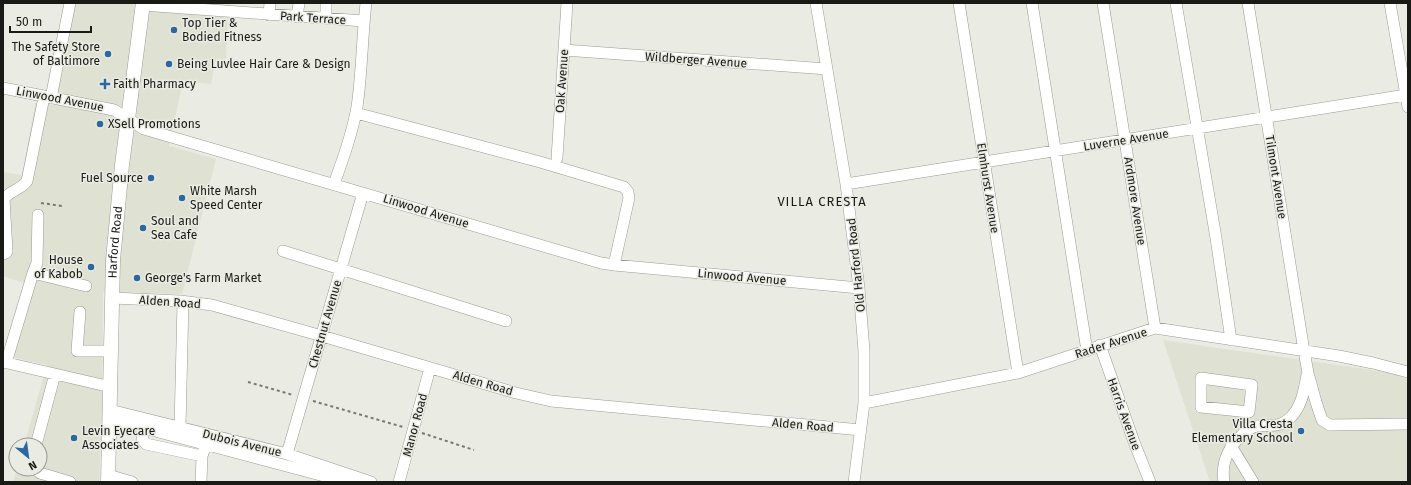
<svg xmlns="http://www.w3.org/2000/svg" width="1411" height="485" font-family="'Fira Sans',sans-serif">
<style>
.built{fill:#dfe1d2}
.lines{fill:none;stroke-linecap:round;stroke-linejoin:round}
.minor-casing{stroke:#9a9b94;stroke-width:12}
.major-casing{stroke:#9a9b94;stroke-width:15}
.path{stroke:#787873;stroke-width:2;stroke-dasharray:3 3;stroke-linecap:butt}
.minor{stroke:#fff;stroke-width:11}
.major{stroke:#fff;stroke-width:14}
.poi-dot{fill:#2c679f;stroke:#eaece4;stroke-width:1.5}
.labels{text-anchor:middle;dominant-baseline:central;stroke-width:3;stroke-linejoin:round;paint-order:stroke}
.street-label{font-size:12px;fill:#191916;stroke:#eaece4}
.poi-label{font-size:12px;fill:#191916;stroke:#eaece4;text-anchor:start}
.neighbourhood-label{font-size:13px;letter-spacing:1px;fill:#191916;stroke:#eaece4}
</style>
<rect width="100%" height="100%" fill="#eaece4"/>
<path class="built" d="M 75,3 L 229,3 L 226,59 L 216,59 L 211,84 L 183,81 L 169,146 L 216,159 L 182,294 L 103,292 L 102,422 L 99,482 L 13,482 L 17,469 L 40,469 L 40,445 L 24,445 L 47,365 L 12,357 L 33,286 L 3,276 L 3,172 L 22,175 L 35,103 L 56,105 Z
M 1163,340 L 1393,373 L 1408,380 L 1408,482 L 1210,482 Z"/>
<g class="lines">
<g class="minor-casing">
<path id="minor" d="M 816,3 L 846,184 L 859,288 L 864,351 L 864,403 L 854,482
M 959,3 L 1018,373
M 1032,3 L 1087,351
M 1103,3 L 1155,328
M 1176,3 L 1216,238 L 1231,340
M 1248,3 L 1304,351 L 1308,373 L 1316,402 L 1322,420 L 1330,425 L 1408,424
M 1390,3 L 1408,107
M 142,5 L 364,21
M 269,15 L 270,3
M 297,17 L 299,3
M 326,19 L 326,3
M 65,28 L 70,3
M 564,50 L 827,69
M 3,88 L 114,110 L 144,129 L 601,263 L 614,265 L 859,288
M 51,98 L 64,32
M 356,113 L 540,162 L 624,187 L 628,192 L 629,198 L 614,265
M 557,158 L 567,3
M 334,184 C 343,159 352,134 357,107 C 362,73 362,38 366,3
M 846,184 L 1406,95
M 283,251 L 506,321
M 3,254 L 6,253 L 7,251 L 4,199 C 10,190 21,190 27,181 L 44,97
M 33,273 L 86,286
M 112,298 L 180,301 L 212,305 L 322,336 L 516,393 L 551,401 L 861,430
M 80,312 L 77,351 L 111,351
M 1100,345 L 1134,442 L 1150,482
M 3,362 L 111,387
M 6,363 L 33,273 L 37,263 L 38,215
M 1201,378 L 1252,385 L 1249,412 L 1201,407 Z
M 864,403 L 1018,373 L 1155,328 L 1339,356 L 1373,363 L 1408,372
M 110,410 L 287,454 L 371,482
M 110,419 L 347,482
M 146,421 L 142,439 L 146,444 L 202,456 L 208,438
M 180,427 L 183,302
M 36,445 L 55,374
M 1231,446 L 1253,482
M 287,454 L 363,193
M 35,469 L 40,473 L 70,482
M 108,475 L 132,482
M 201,482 L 202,456
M 399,482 L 430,368
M 1224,482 C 1221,463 1227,449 1241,436 C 1245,432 1251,427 1257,426 C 1271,424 1279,429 1291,417 C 1302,406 1304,390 1307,375"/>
</g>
<g class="major-casing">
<g id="major">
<path id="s1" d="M 108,482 L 113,260 L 122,165 L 143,3"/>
</g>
</g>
<path class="path" d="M 41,203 L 62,206
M 248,382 L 293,395
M 313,401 L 403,427
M 422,433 L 474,450"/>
<use href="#minor" class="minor"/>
<use href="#major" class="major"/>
</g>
<g class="poi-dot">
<circle cx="174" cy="30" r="4"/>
<circle cx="108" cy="54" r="4"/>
<circle cx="169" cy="64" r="4"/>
<path d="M103 78h4v4h4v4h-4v4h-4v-4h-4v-4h4z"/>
<circle cx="100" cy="124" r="4"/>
<circle cx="151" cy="178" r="4"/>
<circle cx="182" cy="198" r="4"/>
<circle cx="143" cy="228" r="4"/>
<circle cx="91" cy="267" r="4"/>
<circle cx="137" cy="278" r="4"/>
<circle cx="1301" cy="431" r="4"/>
<circle cx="74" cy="438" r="4"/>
</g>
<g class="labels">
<g class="street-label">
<text transform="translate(313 18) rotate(4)">Park Terrace</text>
<text transform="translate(696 60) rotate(4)">Wildberger Avenue</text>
<text transform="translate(562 81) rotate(-86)">Oak Avenue</text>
<text transform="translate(60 99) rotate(11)">Linwood Avenue</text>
<text transform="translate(1126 140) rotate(-9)">Luverne Avenue</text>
<text transform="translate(1276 177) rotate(81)">Tilmont Avenue</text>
<text transform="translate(988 188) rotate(81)">Elmhurst Avenue</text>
<text transform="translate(1135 201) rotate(81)">Ardmore Avenue</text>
<text transform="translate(426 211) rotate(17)">Linwood Avenue</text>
<text stroke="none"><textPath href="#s1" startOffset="240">Harford Road</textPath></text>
<text transform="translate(856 265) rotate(-96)">Old Harford Road</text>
<text transform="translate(742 277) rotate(5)">Linwood Avenue</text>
<text transform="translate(170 302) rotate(4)">Alden Road</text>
<text transform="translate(325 324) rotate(-74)">Chestnut Avenue</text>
<text transform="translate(1111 343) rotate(-18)">Rader Avenue</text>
<text transform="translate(483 383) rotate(16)">Alden Road</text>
<text transform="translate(1124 414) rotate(70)">Harris Avenue</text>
<text transform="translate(415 425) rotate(-75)">Manor Road</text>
<text transform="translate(803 425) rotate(5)">Alden Road</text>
<text transform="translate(242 443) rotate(14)">Dubois Avenue</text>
</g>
<g class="poi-label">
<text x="182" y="23">Top Tier &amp;<tspan x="182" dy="14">Bodied Fitness</tspan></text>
<text x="100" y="47" text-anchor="end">The Safety Store<tspan x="100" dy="14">of Baltimore</tspan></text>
<text x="177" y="64">Being Luvlee Hair Care &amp; Design</text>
<text x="113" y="84">Faith Pharmacy</text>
<text x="108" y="124">XSell Promotions</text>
<text x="143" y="178" text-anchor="end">Fuel Source</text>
<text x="190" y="191">White Marsh<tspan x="190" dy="14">Speed Center</tspan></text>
<text x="151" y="221">Soul and<tspan x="151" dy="14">Sea Cafe</tspan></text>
<text x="83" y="260" text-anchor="end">House<tspan x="83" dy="14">of Kabob</tspan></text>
<text x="145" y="278">George's Farm Market</text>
<text x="1293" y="424" text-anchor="end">Villa Cresta<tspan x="1293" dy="14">Elementary School</tspan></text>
<text x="82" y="431">Levin Eyecare<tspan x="82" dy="14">Associates</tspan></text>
</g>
<g class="neighbourhood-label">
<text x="822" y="201">VILLA CRESTA</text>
</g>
</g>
<rect width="1411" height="485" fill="none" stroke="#191916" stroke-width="8"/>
<g transform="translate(28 457) rotate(151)"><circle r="19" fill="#eaece4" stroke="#969892"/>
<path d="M0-3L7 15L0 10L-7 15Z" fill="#2c679f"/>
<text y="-6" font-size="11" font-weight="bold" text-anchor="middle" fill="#191916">N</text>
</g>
<path d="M10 26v6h81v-6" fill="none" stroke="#191916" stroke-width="2"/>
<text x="16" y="26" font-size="12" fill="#191916" stroke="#eaece4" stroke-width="3" paint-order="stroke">50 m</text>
</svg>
